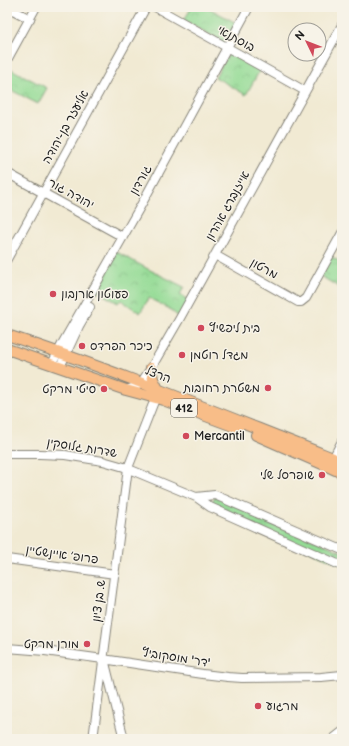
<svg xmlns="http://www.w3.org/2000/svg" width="349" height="746" font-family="'Balsamiq Sans','Playpen Sans Hebrew',sans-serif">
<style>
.park{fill:url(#park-crowns);stroke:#587c58}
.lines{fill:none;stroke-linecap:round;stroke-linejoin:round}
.minor-casing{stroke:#868378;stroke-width:10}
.major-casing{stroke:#868378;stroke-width:12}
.minor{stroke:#fff;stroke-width:8}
.major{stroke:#f8bd88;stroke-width:10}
.poi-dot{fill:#d1495b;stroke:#f7f3e8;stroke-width:1.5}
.labels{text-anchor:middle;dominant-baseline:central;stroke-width:3;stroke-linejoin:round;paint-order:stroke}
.shield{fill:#f7f3e8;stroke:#5e5c59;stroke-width:1}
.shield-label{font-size:11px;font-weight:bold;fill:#1c1c1c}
.street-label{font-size:12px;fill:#1c1c1c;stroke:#f7f3e8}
.poi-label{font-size:12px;fill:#1c1c1c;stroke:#f7f3e8;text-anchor:start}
</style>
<defs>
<pattern id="park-crowns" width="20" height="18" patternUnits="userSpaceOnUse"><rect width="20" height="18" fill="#94db95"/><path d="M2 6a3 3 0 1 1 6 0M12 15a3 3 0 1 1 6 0" fill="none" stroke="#7fbb80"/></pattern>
</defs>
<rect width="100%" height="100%" fill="#f7f3e8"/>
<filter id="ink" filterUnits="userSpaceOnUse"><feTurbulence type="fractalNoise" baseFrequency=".025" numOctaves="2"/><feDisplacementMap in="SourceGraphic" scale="8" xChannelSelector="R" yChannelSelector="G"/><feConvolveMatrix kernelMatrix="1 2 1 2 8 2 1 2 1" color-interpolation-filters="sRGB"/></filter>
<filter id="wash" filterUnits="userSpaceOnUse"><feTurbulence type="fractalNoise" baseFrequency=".012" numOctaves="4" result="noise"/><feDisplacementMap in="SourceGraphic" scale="16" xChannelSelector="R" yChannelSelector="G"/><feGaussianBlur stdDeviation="0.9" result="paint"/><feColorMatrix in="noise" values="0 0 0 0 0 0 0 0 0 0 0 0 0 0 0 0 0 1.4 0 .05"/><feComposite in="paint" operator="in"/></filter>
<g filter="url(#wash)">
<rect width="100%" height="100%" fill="#f1ead3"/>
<path class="park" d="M 192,7 L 207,7 L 238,24 L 226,44 L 184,20 Z
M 230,51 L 261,68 L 246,95 L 215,77 Z
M 7,67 L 47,88 L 38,104 L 7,88 Z
M 115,251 L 148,269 L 184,287 L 180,295 L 190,301 L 180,318 L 168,308 L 149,298 L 140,313 L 121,300 L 118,303 L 93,289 Z
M 330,256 L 342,263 L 342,289 L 319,275 Z
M 215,496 L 342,552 L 342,565 L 210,506 Z"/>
</g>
<g filter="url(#ink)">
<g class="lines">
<g class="minor-casing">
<path id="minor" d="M 7,7 L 30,19
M 155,7 L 305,91
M 7,60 L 36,7
M 7,173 L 123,237
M 215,255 L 298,302 L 301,302 L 306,298 L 342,233
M 7,259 L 146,7
M 52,364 L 62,344 L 140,207 L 249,7
M 60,367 L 79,326 L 90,307
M 126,390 L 135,387 L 141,383 L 151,368 L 180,318 L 342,25
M 7,454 L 39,454 L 65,455 L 103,461 L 124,467 L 196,497 L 210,507 L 342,566
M 330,464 L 342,441
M 196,497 L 215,495 L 342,550
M 7,559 L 115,574
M 7,648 L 45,651 L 103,659 L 203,674 L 228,677 L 242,678 L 321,677 L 342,675
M 105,663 L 124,739
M 93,739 L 128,468 L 155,399
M 333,739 L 342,732"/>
</g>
<g class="major-casing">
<path id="major" d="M 7,335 C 114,370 218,413 323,454 L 333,458 L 342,463
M 7,349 L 126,390 L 163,400 L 238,428
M 151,368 L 153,379 L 158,389
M 256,435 L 329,467 L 342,473"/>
</g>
<use href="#minor" class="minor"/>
<use href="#major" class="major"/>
</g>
</g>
<g class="poi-dot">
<circle cx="53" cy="294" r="4"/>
<circle cx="201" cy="328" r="4"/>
<circle cx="82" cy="346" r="4"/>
<circle cx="182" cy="355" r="4"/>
<circle cx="268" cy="388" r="4"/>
<circle cx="104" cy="389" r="4"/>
<circle cx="186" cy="436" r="4"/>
<circle cx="322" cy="475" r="4"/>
<circle cx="87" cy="644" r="4"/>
<circle cx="258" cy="706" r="4"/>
</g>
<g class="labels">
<rect class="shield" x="171" y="399" width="26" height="18" rx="3"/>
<g class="shield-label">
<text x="184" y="408">412</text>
</g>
<g class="street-label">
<text transform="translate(236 39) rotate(29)">בוסתנאי</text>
<text transform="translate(66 127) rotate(-61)">אליעזר בן-יהודה</text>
<text transform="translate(141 180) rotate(-61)">גורדון</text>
<text transform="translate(71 194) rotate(29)">יהודה גור</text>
<text transform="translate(228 206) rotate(-61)">אייזנברג אהרון</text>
<text transform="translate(264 269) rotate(29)">מרטון</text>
<text transform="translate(158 375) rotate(21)">הרצל</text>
<text transform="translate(82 448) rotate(9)">שדרות גלוסקין</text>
<text transform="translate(62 555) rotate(8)">פרופ׳ איינשטיין</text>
<text transform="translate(99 601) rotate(-83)">ש. בן ציון</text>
<text transform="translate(176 658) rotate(9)">דר' מוסקוביץ'</text>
</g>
<g class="poi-label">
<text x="61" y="294">פעוטון ארנבון</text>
<text x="209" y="328">בית ליפשיץ</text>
<text x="90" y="346">כיכר הפרדס</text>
<text x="190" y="355">מגדל רוטמן</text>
<text x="260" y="388" text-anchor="end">משטרת רחובות</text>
<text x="96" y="389" text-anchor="end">סיטי מרקט</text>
<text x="194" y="436">Mercantil</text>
<text x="314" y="475" text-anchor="end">שופרסל שלי</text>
<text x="79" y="644" text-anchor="end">מורן מרקט</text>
<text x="266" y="706">מרגוע</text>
</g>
</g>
<rect width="349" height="746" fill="none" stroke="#f7f3e8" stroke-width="24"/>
<g transform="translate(307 42) rotate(313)"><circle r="19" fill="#f7f3e8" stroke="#9f9d96"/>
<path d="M0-3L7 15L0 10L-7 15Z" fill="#d1495b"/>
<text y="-6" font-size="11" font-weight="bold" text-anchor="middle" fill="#1c1c1c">N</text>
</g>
</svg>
